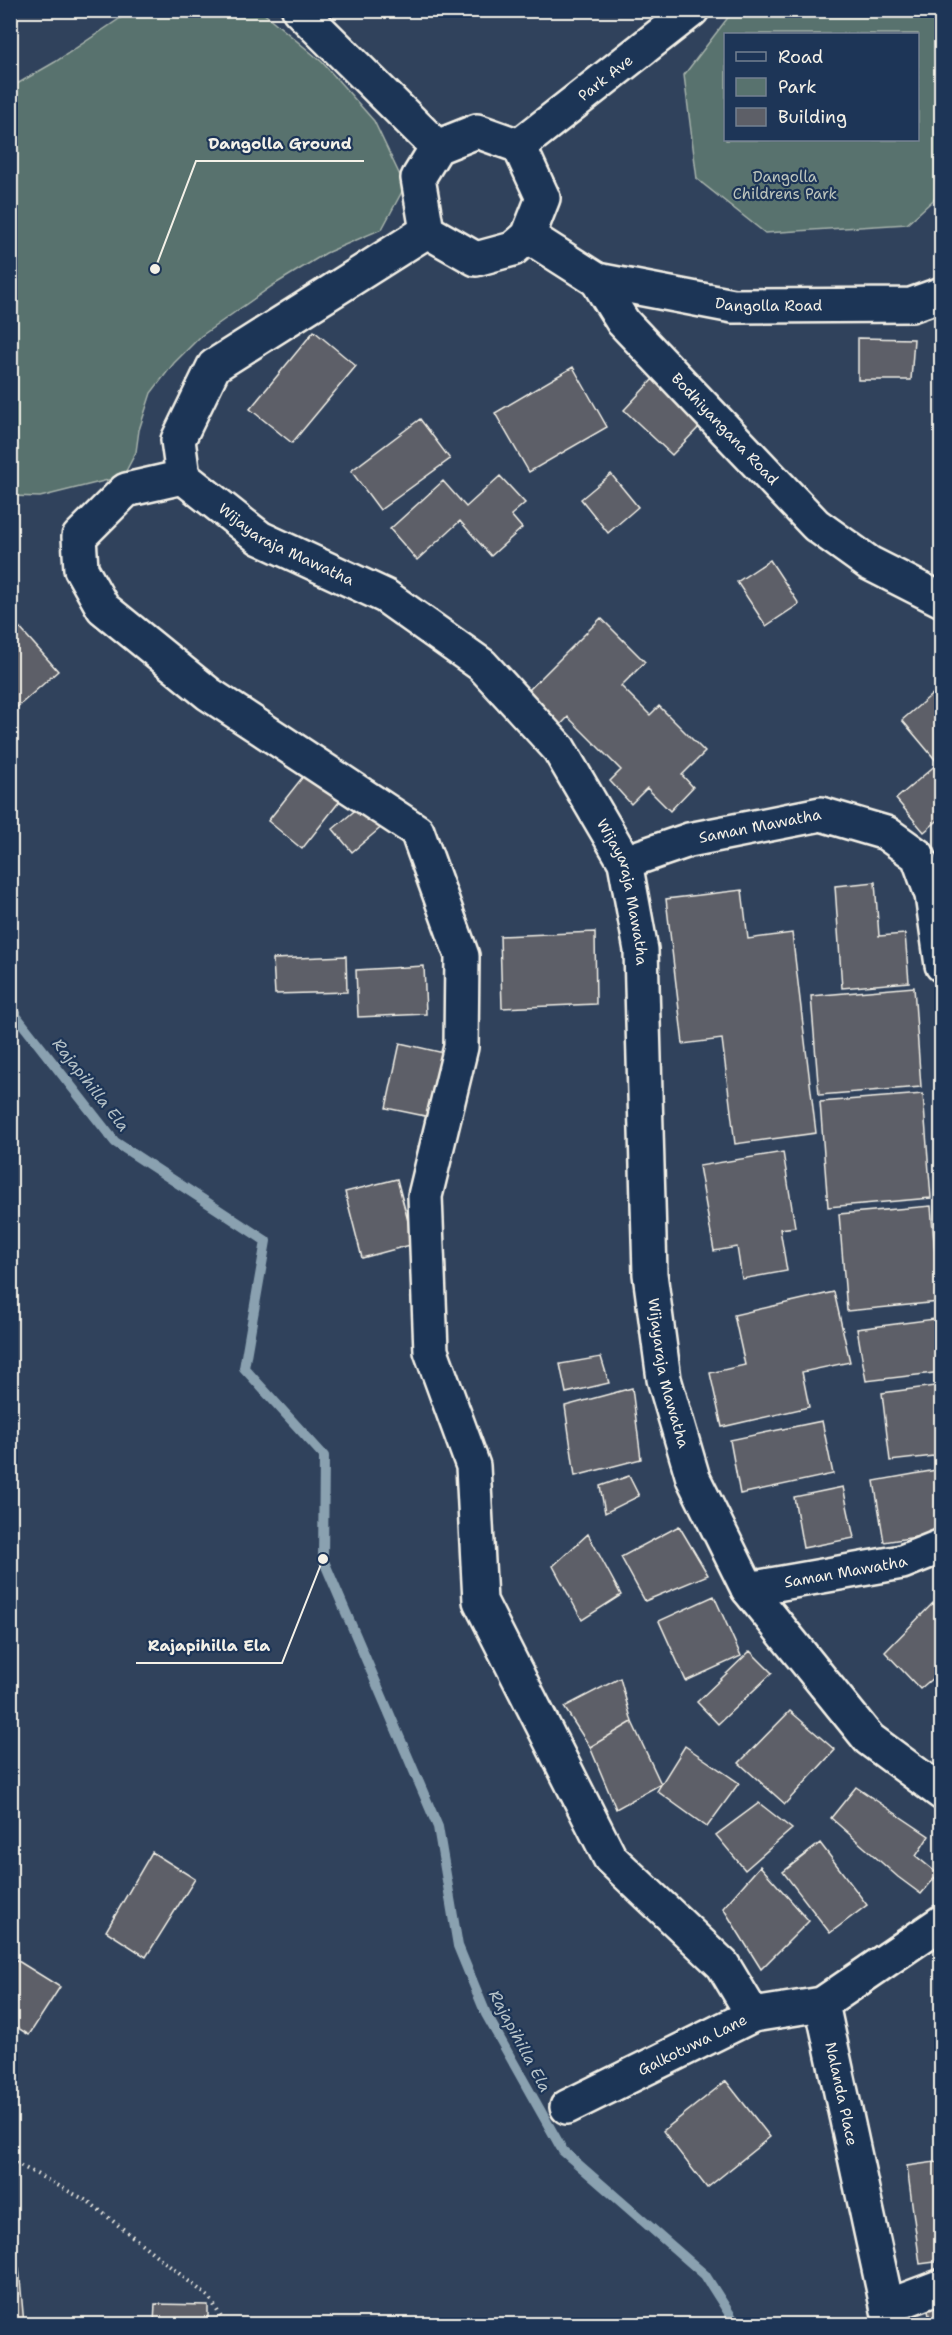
<svg xmlns="http://www.w3.org/2000/svg" width="952" height="2335" font-family="'Shantell Sans',sans-serif">
<style>
.green{fill:#58726e;stroke:#a6b2ab;stroke-width:1.5;fill-rule:evenodd}
.lines{fill:none;stroke-linecap:round;stroke-linejoin:round}
.stream{stroke:#8aa1b0;stroke-width:10}
.building{fill:#5d5f67;stroke:#f4f1e8;stroke-width:1.5}
.minor-casing{stroke:#f4f1e8;stroke-width:38}
.path{stroke:#f4f1e8;stroke-width:4;stroke-dasharray:1.5 4.5;stroke-linecap:butt}
.minor{stroke:#1d3557;stroke-width:33}
.labels{text-anchor:middle;dominant-baseline:central;stroke-width:4.5;stroke-linejoin:round;paint-order:stroke}
.street-label{font-size:15px;fill:#f4f1e8;stroke:#1d3557}
.park-label{font-size:15px;fill:#bdc5bd;stroke:#1d3557}
.water-label{font-size:16px;font-style:italic;fill:#b6c2c7;stroke:#1d3557}
.leader{fill:none;stroke:#f4f1e8;stroke-width:2}
.callout-dot{fill:#f4f1e8;stroke:#1d3557;stroke-width:2}
.callout-label{font-size:16px;text-anchor:middle;font-weight:bold;fill:#f4f1e8;stroke:#1d3557;stroke-width:4.5;stroke-linejoin:round;paint-order:stroke}
</style>
<rect width="100%" height="100%" fill="#30425c"/>
<filter id="ink" filterUnits="userSpaceOnUse"><feTurbulence type="fractalNoise" baseFrequency=".0167" numOctaves="2"/><feDisplacementMap in="SourceGraphic" scale="12" xChannelSelector="R" yChannelSelector="G"/><feConvolveMatrix kernelMatrix="1 2 1 2 8 2 1 2 1" color-interpolation-filters="sRGB"/></filter>
<g filter="url(#ink)">
<path class="green" d="M 131,11 L 261,11 L 322,62 L 374,121 L 405,186 L 382,229 L 326,253 L 272,286 L 201,336 L 174,363 L 151,393 L 139,430 L 136,452 L 126,471 L 112,479 L 40,497 L 11,496 L 10,88 L 55,62 Z
M 733,11 L 941,11 L 941,193 L 907,224 L 765,233 L 697,179 L 684,75 ZM 726,34 L 918,34 L 918,140 L 726,140 Z"/>
<g class="lines">
<path class="stream" d="M 10,1005 L 17,1017 L 115,1142 L 266,1241 L 244,1368 L 324,1456 L 323,1559 L 438,1827 L 458,1946 L 486,2014 L 563,2151 L 705,2275 L 736,2324"/>
</g>
<path class="building" d="M 314,331 L 356,366 L 292,443 L 250,409 Z
M 858,338 L 914,339 L 911,380 L 858,380 Z
M 573,367 L 607,427 L 529,472 L 495,413 Z
M 653,379 L 701,425 L 672,455 L 624,410 Z
M 420,419 L 450,459 L 380,510 L 351,471 Z
M 611,474 L 638,507 L 608,533 L 581,499 Z
M 500,476 L 525,503 L 511,515 L 522,528 L 491,556 L 460,521 L 417,560 L 390,529 L 443,481 L 466,507 Z
M 770,560 L 799,604 L 766,626 L 737,582 Z
M 10,617 L 58,671 L 15,709 L 10,704 Z
M 601,618 L 645,662 L 621,686 L 650,715 L 659,706 L 705,752 L 682,775 L 693,787 L 670,811 L 647,788 L 631,804 L 610,781 L 621,770 L 568,717 L 551,735 L 517,702 Z
M 942,686 L 942,817 L 924,832 L 896,799 L 938,763 L 902,720 Z
M 309,769 L 343,797 L 302,849 L 268,821 Z
M 365,802 L 384,825 L 352,852 L 333,829 Z
M 875,882 L 879,936 L 905,934 L 909,982 L 842,988 L 835,886 Z
M 742,890 L 748,939 L 792,933 L 816,1133 L 735,1144 L 722,1039 L 683,1044 L 666,899 Z
M 595,932 L 596,1004 L 502,1008 L 500,936 Z
M 346,956 L 347,992 L 275,994 L 273,959 Z
M 424,966 L 426,1014 L 358,1017 L 356,970 Z
M 914,987 L 921,1087 L 819,1095 L 811,996 Z
M 400,1043 L 444,1053 L 430,1117 L 386,1108 Z
M 923,1094 L 931,1198 L 828,1207 L 820,1102 Z
M 783,1152 L 795,1227 L 780,1229 L 787,1271 L 742,1279 L 737,1247 L 714,1251 L 699,1166 Z
M 397,1179 L 414,1244 L 362,1258 L 345,1192 Z
M 931,1206 L 939,1302 L 847,1311 L 839,1214 Z
M 834,1292 L 850,1362 L 802,1372 L 809,1407 L 722,1427 L 710,1373 L 745,1365 L 734,1315 Z
M 942,1318 L 942,1372 L 866,1381 L 857,1329 Z
M 601,1357 L 609,1383 L 566,1393 L 560,1364 Z
M 942,1385 L 942,1455 L 890,1461 L 882,1393 Z
M 632,1388 L 641,1459 L 575,1476 L 565,1406 Z
M 822,1421 L 833,1474 L 740,1494 L 730,1440 Z
M 942,1469 L 942,1533 L 884,1542 L 874,1481 Z
M 629,1476 L 639,1496 L 605,1513 L 600,1486 Z
M 843,1487 L 854,1538 L 803,1548 L 794,1497 Z
M 679,1526 L 708,1575 L 645,1601 L 621,1557 Z
M 588,1534 L 621,1595 L 582,1620 L 553,1566 Z
M 714,1596 L 741,1656 L 686,1681 L 659,1621 Z
M 933,1603 L 942,1613 L 942,1670 L 920,1689 L 885,1652 Z
M 750,1651 L 772,1673 L 718,1724 L 697,1702 Z
M 620,1678 L 632,1722 L 590,1747 L 564,1707 Z
M 790,1711 L 835,1750 L 785,1804 L 739,1763 Z
M 632,1722 L 661,1784 L 616,1809 L 590,1747 Z
M 685,1746 L 739,1783 L 707,1827 L 657,1791 Z
M 856,1787 L 929,1836 L 916,1856 L 938,1874 L 921,1894 L 898,1877 L 831,1818 Z
M 759,1803 L 792,1829 L 745,1870 L 716,1835 Z
M 820,1843 L 867,1905 L 830,1933 L 783,1872 Z
M 152,1852 L 195,1879 L 146,1957 L 106,1931 Z
M 760,1866 L 809,1921 L 761,1969 L 723,1908 Z
M 10,1956 L 60,1987 L 29,2035 L 10,2023 Z
M 726,2081 L 770,2137 L 707,2188 L 663,2131 Z
M 942,2161 L 942,2261 L 920,2264 L 907,2166 Z
M 10,2268 L 19,2268 L 24,2324 L 10,2324 Z
M 942,2298 L 942,2324 L 931,2324 L 926,2302 Z
M 155,2304 L 208,2305 L 208,2324 L 154,2324 Z
M 43,2319 L 83,2320 L 101,2324 L 42,2324 Z"/>
<g class="lines">
<g class="minor-casing">
<g id="minor">
<path d="M 299,10 L 437,147"/>
<path d="M 477,131 L 519,146 L 543,198 L 528,236 L 513,249 L 476,259 L 427,231 L 418,178 L 437,147 Z"/>
<path id="s1" d="M 519,146 L 692,10"/>
<path id="s2" d="M 427,231 L 214,366 L 178,440 L 183,477 L 260,538 L 385,596 L 482,665 L 559,749 L 625,862 L 641,950 L 650,1274 L 664,1379 L 693,1478 L 748,1589 L 869,1739 L 942,1793"/>
<path id="s3" d="M 528,236 L 597,280 L 623,322 L 816,525 L 869,563 L 942,600"/>
<path id="s4" d="M 597,280 L 733,306 L 911,305 L 942,294"/>
<path d="M 183,477 L 126,490 L 79,537 L 81,569 L 103,608 L 209,694 L 417,831 L 462,956 L 461,1047 L 425,1196 L 431,1351 L 473,1466 L 480,1601 L 610,1858 L 723,1965 L 753,2015"/>
<path id="s5" d="M 625,862 L 689,840 L 821,814 L 886,833 L 918,856 L 932,895 L 942,965"/>
<path id="s6" d="M 748,1589 L 902,1562 L 942,1546"/>
<path id="s7" d="M 822,2004 L 891,2324"/>
<path id="s8" d="M 567,2107 L 753,2015 L 822,2004 L 942,1922"/>
<path d="M 889,2306 L 942,2286"/>
</g>
</g>
<path class="path" d="M 10,2160 L 89,2202 L 210,2298 L 225,2324"/>
<use href="#minor" class="minor"/>
</g>
</g>
<g class="labels">
<g class="street-label">
<text stroke="none"><textPath href="#s1" startOffset="110">Park Ave</textPath></text>
<text stroke="none"><textPath href="#s4" startOffset="174">Dangolla Road</textPath></text>
<text stroke="none"><textPath href="#s3" startOffset="279">Bodhiyangana Road</textPath></text>
<text stroke="none"><textPath href="#s2" startOffset="496">Wijayaraja Mawatha</textPath></text>
<text stroke="none"><textPath href="#s5" startOffset="140">Saman Mawatha</textPath></text>
<text stroke="none"><textPath href="#s2" startOffset="1000">Wijayaraja Mawatha</textPath></text>
<text stroke="none"><textPath href="#s2" startOffset="1486">Wijayaraja Mawatha</textPath></text>
<text stroke="none"><textPath href="#s6" startOffset="99">Saman Mawatha</textPath></text>
<text stroke="none"><textPath href="#s8" startOffset="140">Galkotuwa Lane</textPath></text>
<text stroke="none"><textPath href="#s7" startOffset="92">Nalanda Place</textPath></text>
</g>
<g class="park-label">
<text x="785" y="177">Dangolla<tspan x="785" dy="17">Childrens Park</tspan></text>
</g>
<g class="water-label">
<text transform="translate(91 1085) rotate(52)">Rajapihilla Ela</text>
<text transform="translate(520 2041) rotate(62)">Rajapihilla Ela</text>
</g>
</g>
<path class="leader" d="M155 269L196 161H364M323 1559L282 1663H136"/>
<g class="callout-dot">
<circle cx="155" cy="269" r="6"/>
<circle cx="323" cy="1559" r="6"/>
</g>
<g class="callout-label">
<text x="280" y="149">Dangolla Ground</text>
<text x="209" y="1651">Rajapihilla Ela</text>
</g>
<rect width="952" height="2335" fill="none" stroke="#1d3557" stroke-width="36"/>
<rect x="18" y="18" width="916" height="2299" fill="none" stroke="#f4f1e8" stroke-width="2" filter="url(#ink)"/>
<rect x="724" y="33" width="195" height="108" fill="#1d3557" stroke="#738091" stroke-width="1.5"/>
<rect x="736" y="52" width="30" height="9" fill="#1d3557" stroke="#738091" stroke-width="1.5"/>
<text x="778" y="63" font-size="18" fill="#f4f1e8">Road</text>
<rect x="736" y="78" width="30" height="18" fill="#58726e" stroke="#738091" stroke-width="1.5"/>
<text x="778" y="93" font-size="18" fill="#f4f1e8">Park</text>
<rect x="736" y="108" width="30" height="18" fill="#5d5f67" stroke="#738091" stroke-width="1.5"/>
<text x="778" y="123" font-size="18" fill="#f4f1e8">Building</text>
</svg>
